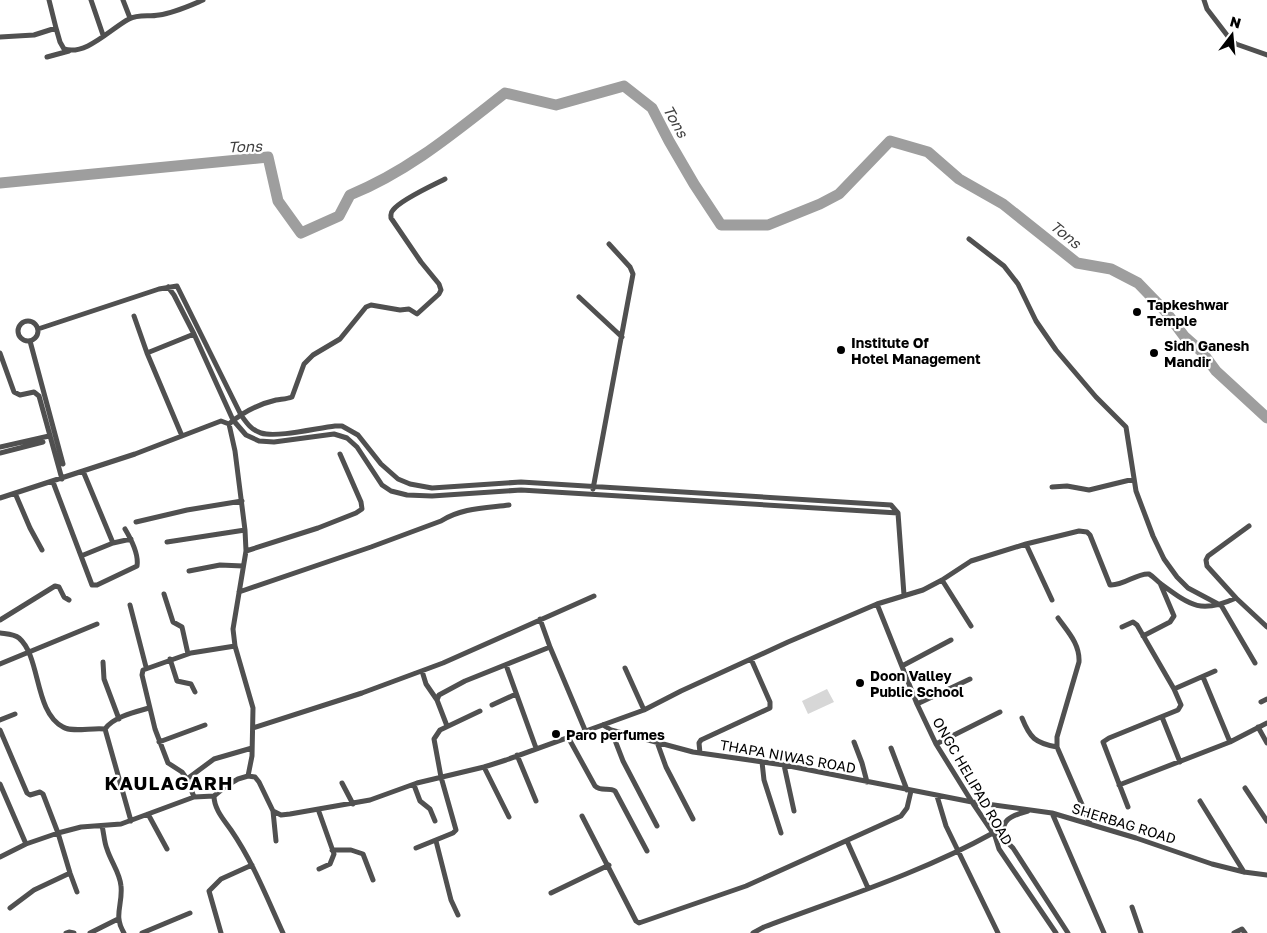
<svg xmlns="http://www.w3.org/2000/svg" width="1267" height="933" font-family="'Golos Text',sans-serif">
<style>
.green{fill:#d7d7d7}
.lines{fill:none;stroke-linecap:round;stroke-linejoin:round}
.river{stroke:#9e9e9e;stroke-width:11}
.minor{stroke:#505050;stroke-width:5}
.poi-dot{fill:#000;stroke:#fff;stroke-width:2}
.labels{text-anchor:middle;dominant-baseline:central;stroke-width:4.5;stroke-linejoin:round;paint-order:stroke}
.poi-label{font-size:14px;font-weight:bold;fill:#000;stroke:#fff;text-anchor:start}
.street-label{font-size:14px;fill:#000;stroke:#fff}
.water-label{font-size:15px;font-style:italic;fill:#3f3f3f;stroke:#fff}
.district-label{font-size:19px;font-weight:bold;letter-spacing:1px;fill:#000;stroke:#fff}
</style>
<rect width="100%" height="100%" fill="#fff"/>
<path class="green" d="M 827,689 L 834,702 L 808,714 L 802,701 Z"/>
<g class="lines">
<path class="river" d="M 0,183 L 268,157 L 278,201 L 301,233 L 339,216 L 350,195 C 409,171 455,132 505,93 L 556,105 L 624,86 L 652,108 L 669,141 L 694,184 L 721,225 L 768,225 L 820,204 L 839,194 L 890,141 L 928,152 L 959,179 L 1003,204 L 1077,263 L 1111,269 L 1138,283 L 1166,312 L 1184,336 L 1202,352 L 1216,371 L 1267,418"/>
<path class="minor" d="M 49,0 L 56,28
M 91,0 L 103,35
M 123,0 L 130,18
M 1204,0 L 1207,9 L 1230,39 L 1236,44 L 1267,55
M 0,37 L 34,35 L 56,28 L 60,42 L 64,49 C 86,56 110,29 129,19 C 138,14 149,17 159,15 C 174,13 189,6 203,0
M 47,57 L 69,51
M 969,239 L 1004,266 L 1018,284 L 1036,321 L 1056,350 L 1096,397 L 1126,427 L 1136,491 L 1153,536 L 1164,559 L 1177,577 L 1188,588 L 1220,605
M 168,287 L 174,295 L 194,334 L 233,420 L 246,435 L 259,441 L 274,442 L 334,434 L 347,438 L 357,447 L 382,485 L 391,491 L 407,495 L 432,496 L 521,490 L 898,513
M 579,297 L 622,337
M 134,316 L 147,353 L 182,436
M18 331a10 10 0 1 1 20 0a10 10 0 1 1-20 0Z
M 38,329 L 159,289 L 177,286 L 241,415 C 246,422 251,430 261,433 C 277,438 317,428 335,426 L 342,426 L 358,435 L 381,464 L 398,479 L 410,484 L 432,488 L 521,482 L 891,505 L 898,513 L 904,595
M 30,341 L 63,464
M 0,353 L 14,392 L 20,395 L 34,392 L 39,396 L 62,479
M 147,353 L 194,334
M 0,447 L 49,436
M 0,453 L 43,442
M 83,471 L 113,543
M 53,482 L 92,585 L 97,585 L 137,566 C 139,554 131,539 125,529
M 1052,487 L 1067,486 L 1089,490 L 1134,479
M 593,489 L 633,274 L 630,267 L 609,244
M 15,493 L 30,528 L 42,550
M 0,498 L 135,454 L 221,421 L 229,424
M 136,522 L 187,510 L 242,501
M 167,542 L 245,530
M 1026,544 L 1052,600
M 246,551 L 318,528 L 356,513 L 362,509 L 361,502 L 340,454
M 81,556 L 113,543 L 131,539
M 189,571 L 220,565 L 243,566
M 942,580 L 971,626
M 239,592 L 371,547 L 441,521 C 461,508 485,508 509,505
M 164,594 L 173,622 L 182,627 L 188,654
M 1236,598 L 1207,566 L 1206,560 L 1208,556 L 1249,526
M 877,604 L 917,704 L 936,744 L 972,802 L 995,836 L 999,849 L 1056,933
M 130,605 L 146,667
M 1221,605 L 1255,663
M 1058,618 C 1068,632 1080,644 1079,662 L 1057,737 L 1057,747 L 1090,823
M 540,619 L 550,647 L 585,730
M 0,620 L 55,586 L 59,587 L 64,597 L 69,600
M 1122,627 L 1133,622 L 1137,625 L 1174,689 L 1181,705 L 1178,710 L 1109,738 L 1103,742 L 1128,807
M 0,633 C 6,634 14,634 19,638 C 41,657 34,712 63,727 C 73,733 93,727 105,729
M 1143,636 L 1170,622 L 1174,616 L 1160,583
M 170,659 L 177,681 L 191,684 L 195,692
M 103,662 L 104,679 L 119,719
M 0,664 L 97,624
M 506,665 L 536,748
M 902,666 L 951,640
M 625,668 L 644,710
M 422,671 L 426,684 L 437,700
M 1203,677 L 1230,742
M 1174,689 L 1215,671
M 1261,702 L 1267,699
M 917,704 L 970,679
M 492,705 L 516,694
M 1162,717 L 1180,762
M 1022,718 C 1030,738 1035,743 1057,747
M 0,720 L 15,714
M 603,725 L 611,730 L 693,752 L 784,765 L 972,802 L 1052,813 L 1136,838 L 1212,864 L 1244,872 L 1267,875
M 447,726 L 437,700 L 439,695 L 465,681 L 550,647
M 1258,727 L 1267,743
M 253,728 L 362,693 L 443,663 L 594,596
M 105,729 L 131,821
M 105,729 C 113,717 135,712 149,708
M 0,730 L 27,793 L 30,795 L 40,792 L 43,794 L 58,833 L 70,873 L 77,892
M 611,730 L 623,761 L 657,826
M 568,737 L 595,786 C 601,792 609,787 615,791 L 647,851
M 159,742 L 205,725
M 657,742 L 666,767 L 693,819
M 854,742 L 862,763 L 867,782
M 936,744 L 1000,712
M 891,748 L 907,790
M 700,753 L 699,743 L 701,740 L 770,708 L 770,702 L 751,659
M 517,755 L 536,801
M 762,762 L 764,780 L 781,833
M 784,765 L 794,811
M 484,767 L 509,817
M 248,776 L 252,756 L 253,708 L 235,646 L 233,629 L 246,551 L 245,530 L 235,451 L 229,424 C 242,413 259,404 276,400 C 282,399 287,399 292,397 L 304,364 L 313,355 L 340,339 L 366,307 L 371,305 L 400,310 L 409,309 L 417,314 L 439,294 L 441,290 L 439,284 L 421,262 L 391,218 C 391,214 390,213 393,210 C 400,200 433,185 445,179
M 187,779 L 214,759 L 252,748
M 342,783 L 353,804
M 0,784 L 26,844
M 414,785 L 420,801 L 430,809 L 435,821
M 1119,785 L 1230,742 L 1267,723
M 1245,788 L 1267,821
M 214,796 C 214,809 224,820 231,830 C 253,862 267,898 283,933
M 937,796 L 946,826 L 998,933
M 194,797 L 187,779 L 182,772 L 168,763 L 155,729 L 142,675 L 143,670 L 191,653 L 235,646
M 1200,801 L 1244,872
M 318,809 L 334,854 L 330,864 L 319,869
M 273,811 L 281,815 L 290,814 L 370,800 L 417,783 L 484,767 L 506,760 L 644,710 L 681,691 L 788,642 L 877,604 L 923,590 L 942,580 L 971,561 L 1026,544 L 1079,531 L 1087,532 L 1090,535 L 1110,585 C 1124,586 1136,573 1149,574 C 1154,577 1157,581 1161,584 C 1191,606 1201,614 1236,598 L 1267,627
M 1052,813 L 1104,933
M 148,814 L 167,849
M 582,816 L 636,921 L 639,923 L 746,886 L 901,816 L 907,808 L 911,791
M 102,826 C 104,833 104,842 107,849 C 111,862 120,873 121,886 C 123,905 113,915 124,933
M 995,836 L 1005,840 L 1013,848 L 1068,933
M 1005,840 C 999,820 1010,816 1028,811
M 436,841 L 451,900 L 458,915
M 847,841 L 868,888
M 416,848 L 453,833 L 456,830 L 441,777 L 434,739 L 440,730 L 480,711
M 332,850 L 351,850 L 363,854 L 373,880
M 0,857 L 26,844 L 58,833 L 81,827 L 121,824 L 194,797 L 214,796 L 226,786 L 238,779 L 248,776 L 255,777 L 259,782 L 273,811 L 276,841
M 551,893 L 609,865
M 1132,907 L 1141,933
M 10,908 L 34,890 L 70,873
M 66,933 L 69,932 L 74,933
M 90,933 L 118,919
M 142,933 L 190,913
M 221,933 L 209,891 L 221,879 L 252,865
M 753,933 L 764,927 C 841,898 921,873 993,833
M 1234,933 L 1242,929 L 1245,933"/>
</g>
<g class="poi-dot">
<circle cx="1137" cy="312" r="5"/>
<circle cx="841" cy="350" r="5"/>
<circle cx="1154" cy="353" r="5"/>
<circle cx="860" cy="683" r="5"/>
<circle cx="556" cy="734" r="5"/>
</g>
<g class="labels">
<g class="poi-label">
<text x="1147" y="304">Tapkeshwar<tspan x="1147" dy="16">Temple</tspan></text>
<text x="851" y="342">Institute Of<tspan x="851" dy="16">Hotel Management</tspan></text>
<text x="1164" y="345">Sidh Ganesh<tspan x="1164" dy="16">Mandir</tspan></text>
<text x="870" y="675">Doon Valley<tspan x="870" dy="16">Public School</tspan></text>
<text x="566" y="734">Paro perfumes</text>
</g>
<g class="street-label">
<text transform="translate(788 756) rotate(10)">THAPA NIWAS ROAD</text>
<text transform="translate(973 781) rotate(60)">ONGC HELIPAD ROAD</text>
<text transform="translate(1124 823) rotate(17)">SHERBAG ROAD</text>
</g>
<g class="water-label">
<text transform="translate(676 121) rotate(61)">Tons</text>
<text transform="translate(245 146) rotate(-2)">Tons</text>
<text transform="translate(1066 234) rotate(39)">Tons</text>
</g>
<g class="district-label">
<text x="169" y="782">KAULAGARH</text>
</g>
</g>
<g transform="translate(1232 35) rotate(16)" stroke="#ffffff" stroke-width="4" paint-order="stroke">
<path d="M0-4L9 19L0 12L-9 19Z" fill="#000000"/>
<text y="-8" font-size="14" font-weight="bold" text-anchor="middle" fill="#000000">N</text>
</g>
</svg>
